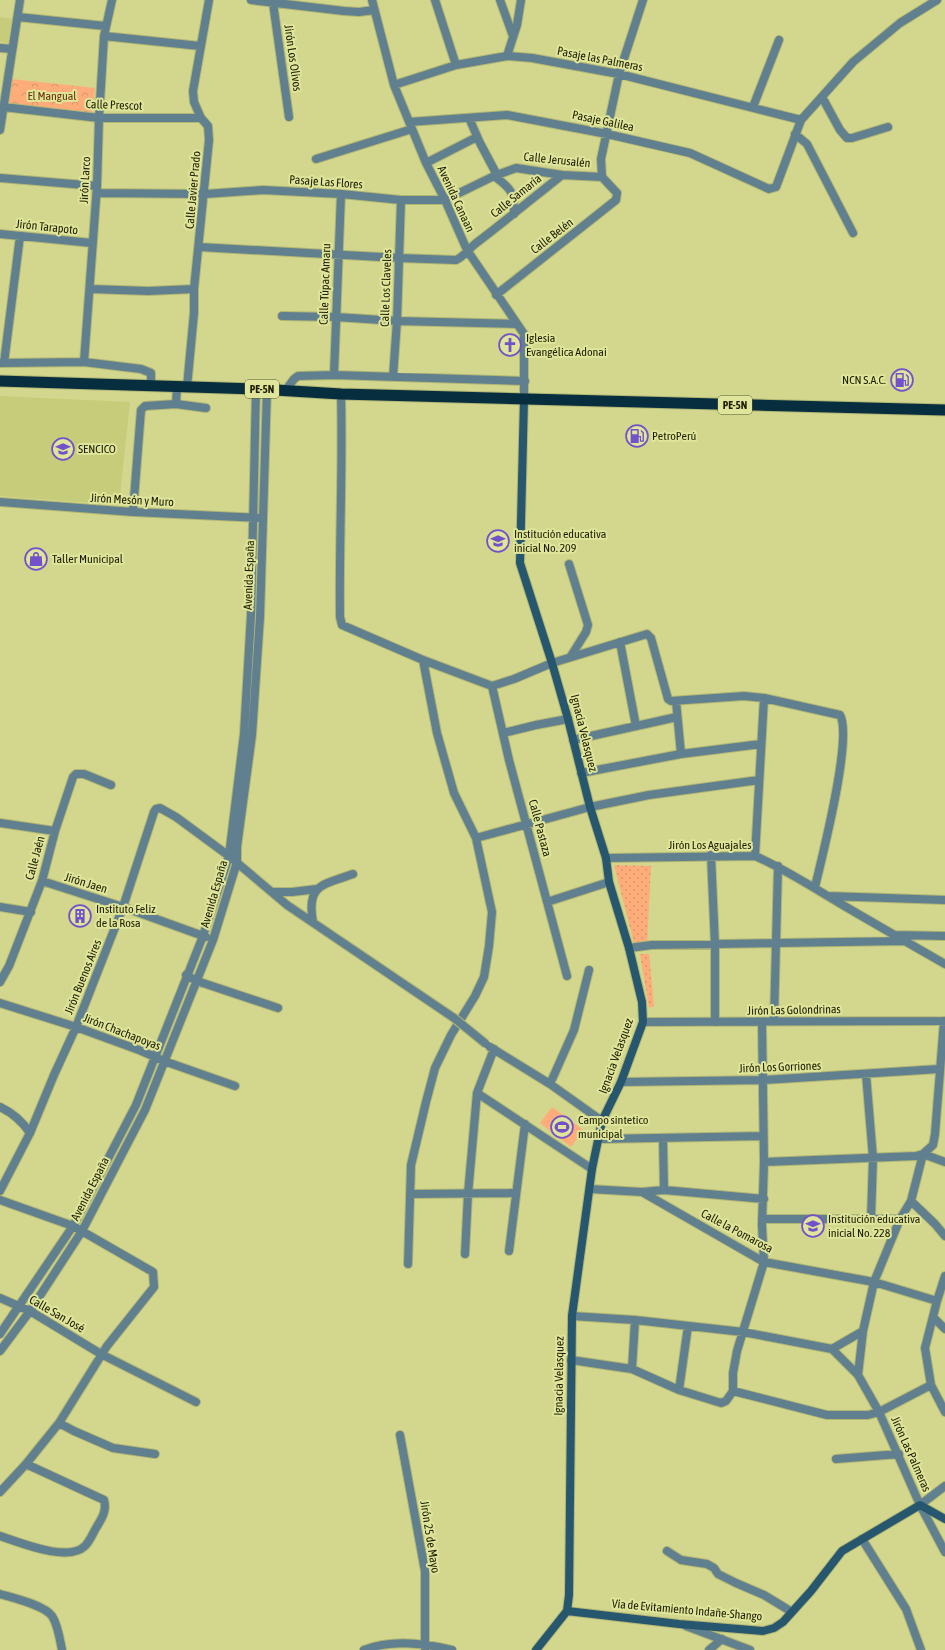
<svg xmlns="http://www.w3.org/2000/svg" width="945" height="1650" font-family="'Asap Condensed',sans-serif">
<style>
.built{fill:#c7cc7a}
.grass{fill:url(#grass-dots)}
.park{fill:url(#park-crowns)}
.garden{fill:#feac7a}
.lines{fill:none;stroke-linecap:round;stroke-linejoin:round}
.minor-casing{stroke:#b2b674;stroke-width:10}
.secondary-casing{stroke:#b2b674;stroke-width:10}
.trunk-casing{stroke:#b2b674;stroke-width:13}
.minor{stroke:#607f8f;stroke-width:8}
.secondary{stroke:#27576f;stroke-width:8}
.trunk{stroke:#062e3f;stroke-width:11}
.minor-bridge-casing{stroke:#b2b674;stroke-width:10;stroke-linecap:butt}
.minor-bridge{stroke:#607f8f;stroke-width:8}
.labels{text-anchor:middle;dominant-baseline:central;stroke-width:4;stroke-linejoin:round;paint-order:stroke}
.shield{fill:#dfe59a;stroke:#585a30;stroke-width:1}
.shield-label{font-size:11px;font-weight:bold;fill:#1e1f02}
.street-label{font-size:12px;fill:#1e1f02;stroke:#dfe59a}
.park-label{font-size:12px;fill:#6a330a;stroke:#dfe59a}
.poi-label{font-size:12px;fill:#1e1f02;stroke:#dfe59a;text-anchor:start}
</style>
<defs>
<pattern id="grass-dots" width="8" height="8" patternUnits="userSpaceOnUse"><rect width="8" height="8" fill="#feac7a"/><path d="M2 2h.1M6 6h.1" fill="none" stroke="#d99468" stroke-width="1.8" stroke-linecap="round"/></pattern>
<pattern id="park-crowns" width="20" height="18" patternUnits="userSpaceOnUse"><rect width="20" height="18" fill="#feac7a"/><path d="M2 6a3 3 0 1 1 6 0M12 15a3 3 0 1 1 6 0" fill="none" stroke="#d99468"/></pattern>
</defs>
<rect width="100%" height="100%" fill="#d2d78d"/>
<path class="built" d="M 0,17 L 12,19 L 8,43 L 0,42 Z
M 0,396 L 130,402 L 119,505 L 0,496 Z"/>
<path class="grass" d="M 614,865 L 651,866 L 647,945 L 635,947 Z
M 640,954 L 649,954 L 654,1006 L 649,1008 Z"/>
<path class="park" d="M 12,79 L 95,88 L 92,113 L 9,104 Z"/>
<path class="garden" d="M 552,1107 L 583,1130 L 571,1147 L 540,1123 Z"/>
<g class="lines">
<g class="minor-casing">
<path id="minor" d="M 251,0 L 344,11 L 359,12 L 374,10
M 372,0 L 394,85 L 426,163 L 445,200 L 467,250 L 524,334 L 524,399
M 435,0 L 456,65
M 500,0 L 513,36
M 273,3 L 289,117
M 18,17 L 105,26
M 104,36 L 200,46
M 0,48 L 12,49
M 507,56 L 517,25 L 521,0
M 394,85 L 456,65 L 507,56 L 532,58 L 619,74 L 801,120
M 822,97 L 840,130 L 847,138 L 852,138 L 888,127
M 3,107 L 99,118 L 201,118
M 753,107 L 779,40
M 469,118 L 480,143 L 497,175
M 409,122 L 507,115 L 607,134 L 690,153 L 769,189 L 776,187 L 801,120 L 853,62 L 900,23 L 937,0
M 0,130 L 20,0
M 795,134 L 807,144 L 853,233
M 316,159 L 412,129
M 426,163 L 477,137
M 494,176 C 512,189 514,192 514,214
M 0,178 L 97,186
M 97,193 L 205,194 L 263,190 L 341,194 L 401,200 L 445,200 L 494,176 L 516,168 L 562,175 L 602,177
M 0,234 L 92,243
M 199,247 L 399,258 L 456,260 C 463,257 469,249 475,244 C 504,222 533,198 562,175
M 91,289 L 148,291 L 194,289
M 496,295 L 616,200 L 617,193 L 602,177 L 601,159 L 619,74 L 643,0
M 282,316 L 336,317 L 397,321 L 517,324
M 84,362 L 97,186 L 99,118 L 104,36 L 112,0
M 0,363 L 84,362 L 141,369 L 151,373 L 151,386
M 4,363 L 20,236
M 334,375 L 341,194
M 393,377 L 397,321 L 401,200
M 187,387 L 194,313 L 194,289 L 209,140 L 208,126 L 201,118 L 194,102 L 193,91 L 209,0
M 285,391 L 294,379 L 298,376 L 334,375 L 525,381
M 341,394 C 343,468 339,543 340,617 L 342,625 L 423,660 L 492,686 L 514,679 L 552,663 L 647,634 L 651,638 L 668,699 L 671,701 L 744,696 L 764,698 L 840,715 C 853,738 822,857 815,887
M 176,404 L 177,387
M 0,502 L 133,512 L 259,518
M 133,512 L 141,410 L 145,406 L 176,404 L 206,408
M 569,564 L 588,625 L 586,632 L 571,656
M 620,642 L 636,726
M 492,686 L 509,760 L 567,976
M 676,701 L 681,754
M 503,733 L 536,725 L 568,719
M 573,740 L 677,717
M 581,773 L 681,754 L 761,744
M 0,823 L 55,831
M 476,838 L 590,807 L 649,795 L 759,780
M 711,855 L 715,945 L 715,1022
M 755,856 L 764,698
M 606,858 L 755,856 C 785,869 812,887 841,904 C 875,924 910,944 945,964
M 42,881 L 123,907 L 206,937
M 272,892 L 292,892 L 317,889
M 828,896 L 945,900
M 547,902 L 609,882
M 0,907 L 31,912
M 313,922 C 306,884 323,885 353,874
M 894,935 L 945,936
M 629,948 L 652,945 L 904,941
M 186,975 L 197,981 L 278,1008
M 0,982 L 9,966 L 42,881 L 55,831 L 73,777 L 76,774 L 84,774 L 111,785
M 0,1003 L 76,1027 L 139,1050 L 164,1061 L 235,1086
M 774,1021 L 778,866
M 643,1022 L 945,1021
M 490,1047 L 550,1084 L 602,1121
M 866,1074 L 873,1158 L 871,1219
M 621,1082 L 764,1080 L 939,1069
M 550,1084 L 574,1030 L 589,970
M 477,1093 L 592,1169
M 0,1107 C 13,1113 22,1121 30,1133
M 663,1138 L 664,1190
M 600,1139 L 763,1136
M 764,1162 L 916,1156 L 923,1154 L 933,1145 L 935,1134 L 944,1021
M 590,1189 L 642,1192 L 664,1190 L 764,1199
M 0,1191 L 30,1133 L 54,1075 L 76,1027 L 123,907 L 154,812 L 156,809 L 160,808 L 176,817 L 229,856 L 287,905 L 454,1018
M 642,1192 L 764,1262 L 874,1282 L 937,1301
M 411,1194 L 516,1193
M 0,1200 L 73,1226 L 153,1272 L 154,1287 L 107,1346 L 59,1423 L 26,1464 L 0,1492
M 911,1201 L 935,1224 L 945,1236
M 762,1219 L 900,1219
M 509,1251 L 525,1124
M 465,1254 L 468,1194 L 477,1093 L 494,1049
M 408,1264 L 411,1165 L 426,1102 L 435,1068 L 451,1035 L 475,996 L 484,977 L 489,946 L 492,912 L 476,838 L 454,793 L 437,733 L 423,660
M 945,1276 L 937,1301 L 925,1348 L 931,1385 L 945,1412
M 0,1298 L 30,1311 L 101,1354 L 196,1402
M 572,1316 L 635,1320 L 743,1332 L 832,1349 L 858,1375 L 879,1412 L 920,1505 L 945,1552
M 933,1317 L 945,1329
M 0,1334 L 73,1226 L 136,1105 L 203,936 L 229,856 L 244,734 L 251,615 L 256,389
M 832,1349 L 863,1331
M 0,1351 L 30,1311 L 82,1231 L 145,1110 L 213,940 L 237,862 L 237,847 L 252,735 L 260,617 L 267,389
M 571,1360 L 632,1369 L 679,1390 L 721,1403 L 726,1401 L 733,1391 L 733,1373 L 737,1351 L 764,1262 L 762,1225 L 764,1162 L 762,1022
M 632,1369 L 635,1320
M 858,1375 L 863,1331 L 874,1282 L 900,1219 L 911,1201 L 923,1154 L 945,1162
M 679,1390 L 688,1326
M 733,1391 L 827,1415 L 868,1415 L 879,1412 L 931,1385
M 59,1423 L 74,1431 L 113,1448 L 155,1454
M 400,1435 L 425,1571 L 425,1650
M 836,1459 L 899,1454
M 920,1505 L 945,1486
M 0,1536 C 19,1542 68,1563 85,1546 C 90,1541 93,1533 96,1528 C 102,1518 107,1511 104,1500 L 26,1464
M 862,1539 L 906,1609 L 921,1650
M 667,1551 L 681,1560 L 707,1564 L 714,1568 L 718,1574 L 736,1583 L 764,1595 L 792,1612
M 0,1594 C 14,1598 44,1605 52,1616 C 58,1625 60,1640 62,1650
M 686,1626 L 750,1650
M 364,1650 C 392,1639 424,1643 452,1650
M 709,1650 L 722,1639"/>
</g>
<g class="secondary-casing">
<path id="secondary" d="M 524,399 L 520,563 L 552,663 L 568,719 L 590,807 L 606,858 L 609,882 L 629,948 L 642,1002 L 643,1022 L 621,1082 L 602,1121 L 592,1169 L 572,1316 L 569,1595 L 567,1611 L 536,1650
M 567,1611 L 679,1624 L 763,1631 L 774,1628 L 783,1622 L 811,1591 L 842,1551 L 920,1505 L 945,1519"/>
</g>
<g class="trunk-casing">
<path id="trunk" d="M 0,381 L 259,389 L 341,394 L 945,410"/>
</g>
<use href="#minor" class="minor"/>
<use href="#secondary" class="secondary"/>
<use href="#trunk" class="trunk"/>
<g class="minor-bridge-casing">
<path id="minor-bridge" d="M 454,1018 L 486,1044"/>
</g>
<use href="#minor-bridge" class="minor-bridge"/>
</g>
<defs>
<g id="church-ring" transform="scale(1.15)"><circle r="9.5" fill="#dfe59a" stroke="#7251cb" stroke-width="1.5"/><path d="M-1.2-6h2.4v3.5h3.3v2.4h-3.3V6h-2.4V-.1h-3.3v-2.4h3.3Z" fill="#7251cb"/></g>
<g id="fuel-ring" transform="scale(1.15)"><circle r="9.5" fill="#dfe59a" stroke="#7251cb" stroke-width="1.5"/><path d="M-5.5-6h7V0h2V4h1.3V-2.5L3-4.5l.8-.8L6-3V5H2.5V1h-1V6h-7ZM-4.2-4.7v3.2H.2V-4.7Z" fill="#7251cb"/></g>
<g id="university-ring" transform="scale(1.15)"><circle r="9.5" fill="#dfe59a" stroke="#7251cb" stroke-width="1.5"/><path d="M0-5L7-2L0 1L-7-2ZM-4 1L0 2.5L4 1V4Q0 6-4 4Z" fill="#7251cb"/></g>
<g id="school-ring" transform="scale(1.15)"><circle r="9.5" fill="#dfe59a" stroke="#7251cb" stroke-width="1.5"/><path d="M0-5L7-2L0 1L-7-2ZM-4 1L0 2.5L4 1V4Q0 6-4 4Z" fill="#7251cb"/></g>
<g id="shop-ring" transform="scale(1.15)"><circle r="9.5" fill="#dfe59a" stroke="#7251cb" stroke-width="1.5"/><path d="M-5-2.5h2.3a2.7 3.5 0 0 1 5.4 0H5L5.5 6h-11ZM-1.5-2.5h3a1.5 2.3 0 0 0-3 0Z" fill="#7251cb"/></g>
<g id="building-ring" transform="scale(1.15)"><circle r="9.5" fill="#dfe59a" stroke="#7251cb" stroke-width="1.5"/><path d="M-4-6H4V6H1V3H-1V6H-4ZM-2.5-4.3h1.7v1.8h-1.7ZM.8-4.3h1.7v1.8H.8ZM-2.5-1h1.7V.8h-1.7ZM.8-1h1.7V.8H.8Z" fill="#7251cb"/></g>
<g id="stadium-ring" transform="scale(1.15)"><circle r="9.5" fill="#dfe59a" stroke="#7251cb" stroke-width="1.5"/><path d="M0-5a6.5 5 0 1 0 0 10a6.5 5 0 1 0 0-10ZM-3.5-1.8h7v3.6h-7Z" fill="#7251cb"/></g>
</defs>
<g fill-rule="evenodd">
<use href="#church-ring" x="510" y="345"/>
<use href="#fuel-ring" x="902" y="380"/>
<use href="#fuel-ring" x="637" y="436"/>
<use href="#university-ring" x="63" y="449"/>
<use href="#school-ring" x="498" y="541"/>
<use href="#shop-ring" x="36" y="559"/>
<use href="#building-ring" x="80" y="916"/>
<use href="#stadium-ring" x="562" y="1127"/>
<use href="#school-ring" x="813" y="1226"/>
</g>
<g class="labels">
<g class="shield">
<rect x="245" y="380" width="34" height="18" rx="3"/>
<rect x="718" y="396" width="34" height="18" rx="3"/>
</g>
<g class="shield-label">
<text x="262" y="389">PE-5N</text>
<text x="735" y="405">PE-5N</text>
</g>
<g class="street-label">
<text transform="translate(293 58) rotate(82)">Jirón Los Olivos</text>
<text transform="translate(600 59) rotate(11)">Pasaje las Palmeras</text>
<text transform="translate(114 105) rotate(2)">Calle Prescot</text>
<text transform="translate(603 121) rotate(12)">Pasaje Galilea</text>
<text transform="translate(557 160) rotate(6)">Calle Jerusalén</text>
<text transform="translate(85 180) rotate(-87)">Jirón Larco</text>
<text transform="translate(326 182) rotate(4)">Pasaje Las Flores</text>
<text transform="translate(193 190) rotate(-85)">Calle Javier Prado</text>
<text transform="translate(516 196) rotate(-39)">Calle Samaría</text>
<text transform="translate(456 199) rotate(65)">Avenida Canaan</text>
<text transform="translate(47 227) rotate(6)">Jirón Tarapoto</text>
<text transform="translate(552 236) rotate(-38)">Calle Belén</text>
<text transform="translate(325 284) rotate(-88)">Calle Túpac Amaru</text>
<text transform="translate(386 288) rotate(-88)">Calle Los Claveles</text>
<text transform="translate(132 500) rotate(3)">Jirón Mesón y Muro</text>
<text transform="translate(249 575) rotate(-88)">Avenida España</text>
<text transform="translate(584 733) rotate(76)">Ignacia Velasquez</text>
<text transform="translate(540 828) rotate(75)">Calle Pastaza</text>
<text x="710" y="845">Jirón Los Aguajales</text>
<text transform="translate(35 858) rotate(-75)">Calle Jaén</text>
<text transform="translate(86 883) rotate(17)">Jirón Jaen</text>
<text transform="translate(214 894) rotate(-74)">Avenida España</text>
<text transform="translate(83 977) rotate(-68)">Jirón Buenos Aires</text>
<text transform="translate(794 1010) rotate(-1)">Jirón Las Golondrinas</text>
<text transform="translate(122 1032) rotate(21)">Jirón Chachapoyas</text>
<text transform="translate(616 1056) rotate(-70)">Ignacia Velasquez</text>
<text transform="translate(780 1067) rotate(-2)">Jirón Los Gorriones</text>
<text transform="translate(90 1189) rotate(-63)">Avenida España</text>
<text transform="translate(737 1231) rotate(28)">Calle la Pomarosa</text>
<text transform="translate(57 1314) rotate(30)">Calle San José</text>
<text transform="translate(559 1376) rotate(-89)">Ignacia Velasquez</text>
<text transform="translate(911 1454) rotate(66)">Jirón Las Palmeras</text>
<text transform="translate(430 1537) rotate(81)">Jirón 25 de Mayo</text>
<text transform="translate(687 1610) rotate(5)">Vía de Evitamiento Indañe-Shango</text>
</g>
<g class="park-label">
<text x="52" y="96">El Mangual</text>
</g>
<g class="poi-label">
<text x="526" y="338">Iglesia<tspan x="526" dy="14">Evangélica Adonai</tspan></text>
<text x="886" y="380" text-anchor="end">NCN S.A.C.</text>
<text x="652" y="436">PetroPerú</text>
<text x="78" y="449">SENCICO</text>
<text x="514" y="534">Institución educativa<tspan x="514" dy="14">inicial No. 209</tspan></text>
<text x="52" y="559">Taller Municipal</text>
<text x="96" y="909">Instituto Feliz<tspan x="96" dy="14">de la Rosa</tspan></text>
<text x="578" y="1120">Campo sintetico<tspan x="578" dy="14">municipal</tspan></text>
<text x="828" y="1219">Institución educativa<tspan x="828" dy="14">inicial No. 228</tspan></text>
</g>
</g>
</svg>
